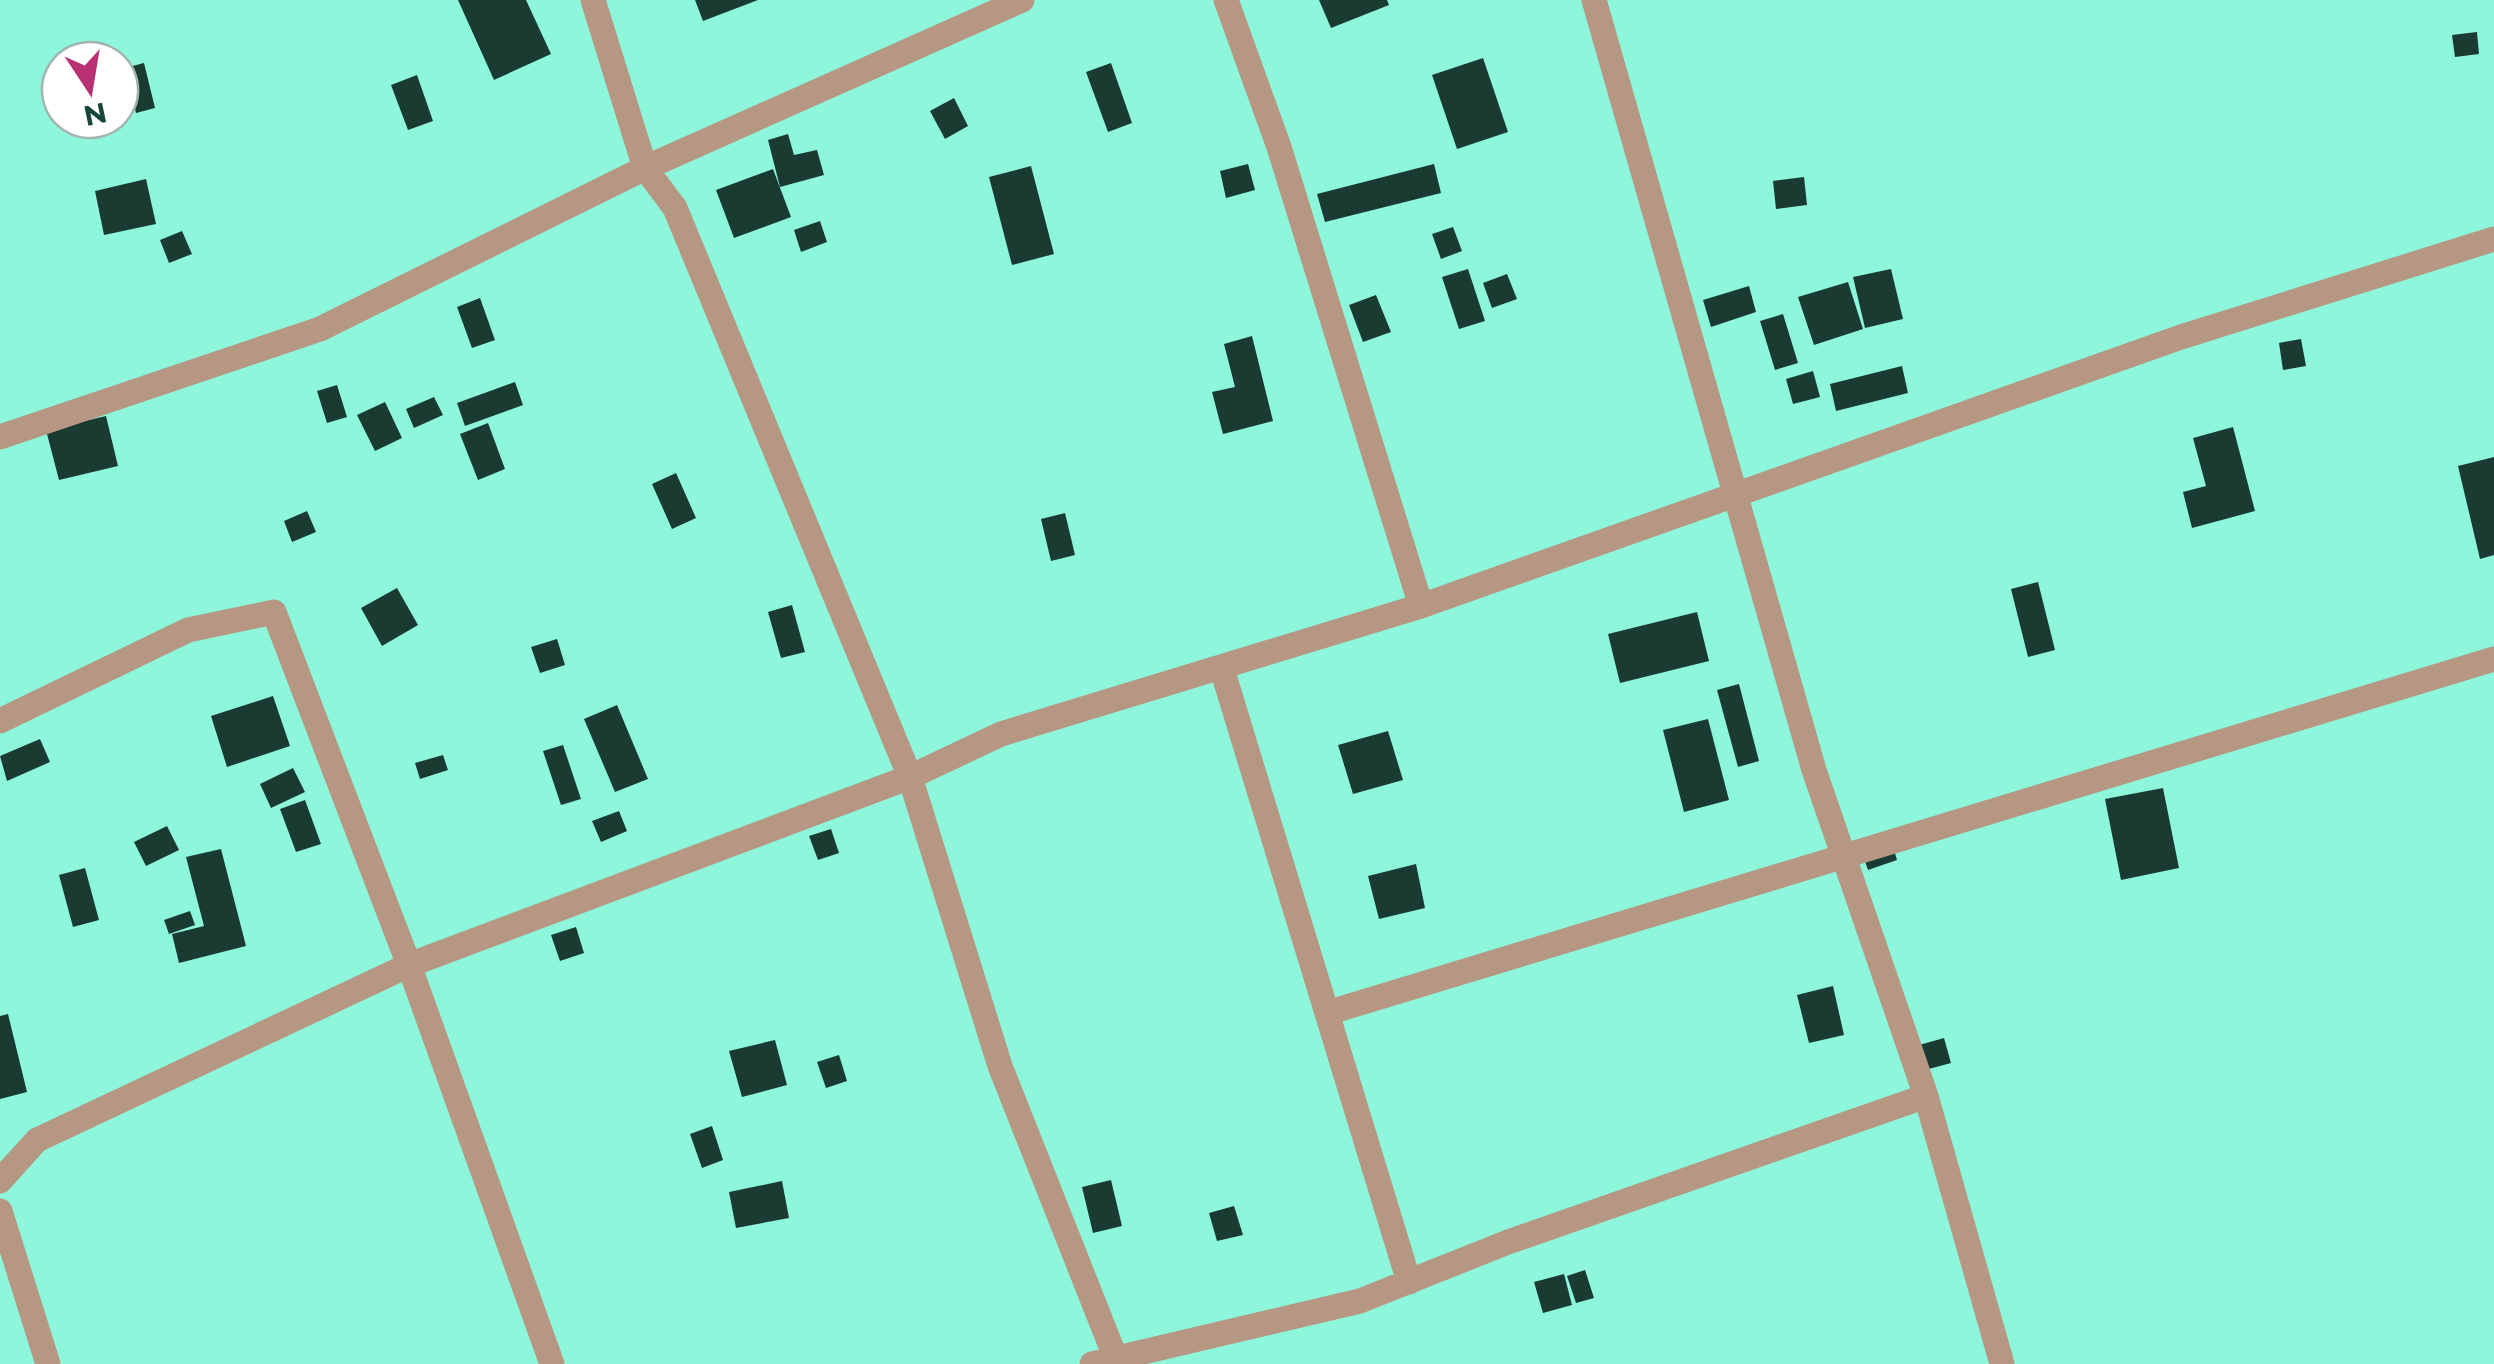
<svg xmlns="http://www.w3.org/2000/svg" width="2494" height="1364" font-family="Montserrat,sans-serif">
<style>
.building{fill:#193b32}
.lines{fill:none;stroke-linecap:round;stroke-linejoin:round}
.minor{stroke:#b69783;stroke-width:25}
</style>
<rect width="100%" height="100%" fill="#8ef6da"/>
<path class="building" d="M 458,0 L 526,0 L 551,54 L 494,80 Z
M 695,0 L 758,0 L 703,21 Z
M 1319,0 L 1387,0 L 1389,5 L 1331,28 Z
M 2477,32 L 2479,54 L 2455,57 L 2452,35 Z
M 1483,58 L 1508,132 L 1457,149 L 1432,75 Z
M 144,63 L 155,108 L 136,113 L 125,68 Z
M 1111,63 L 1132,123 L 1108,132 L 1086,72 Z
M 417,75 L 433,121 L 408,130 L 391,85 Z
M 954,98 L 968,126 L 945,139 L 930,111 Z
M 788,134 L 794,155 L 817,150 L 824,175 L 780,187 L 768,140 Z
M 1248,164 L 1255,190 L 1226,198 L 1220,171 Z
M 1434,164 L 1441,193 L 1325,222 L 1317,194 Z
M 1031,166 L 1054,254 L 1012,265 L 989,177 Z
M 773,169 L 791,217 L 734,238 L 716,190 Z
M 1804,177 L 1807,205 L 1776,209 L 1773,181 Z
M 146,179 L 156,224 L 104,235 L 95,191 Z
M 820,221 L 827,242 L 801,252 L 794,230 Z
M 1453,227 L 1462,251 L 1441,259 L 1432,234 Z
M 182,231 L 192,254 L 169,263 L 160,240 Z
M 1468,269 L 1485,321 L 1459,329 L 1442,277 Z
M 1891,269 L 1903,319 L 1865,328 L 1853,277 Z
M 1507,274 L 1517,299 L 1492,308 L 1483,283 Z
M 1848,282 L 1863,329 L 1814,345 L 1798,297 Z
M 1749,286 L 1756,312 L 1711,327 L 1703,300 Z
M 1376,295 L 1391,332 L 1363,342 L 1349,305 Z
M 480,298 L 495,340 L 472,348 L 457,307 Z
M 1783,314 L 1798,363 L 1775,370 L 1760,321 Z
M 1252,336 L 1273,421 L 1223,434 L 1212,392 L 1235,387 L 1224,344 Z
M 2301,339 L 2306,366 L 2283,370 L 2279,343 Z
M 1902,366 L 1908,393 L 1836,411 L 1830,384 Z
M 1813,371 L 1820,397 L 1793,404 L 1786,379 Z
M 515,382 L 523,405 L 465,426 L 457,403 Z
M 337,385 L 347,417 L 327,423 L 317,391 Z
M 434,397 L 443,415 L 414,428 L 406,409 Z
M 385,402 L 402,438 L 375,451 L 357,415 Z
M 106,416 L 118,466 L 59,480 L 46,430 Z
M 488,423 L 505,469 L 478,480 L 460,434 Z
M 2233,427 L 2255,511 L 2192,528 L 2183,492 L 2206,486 L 2193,438 Z
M 2494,457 L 2494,555 L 2480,559 L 2458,466 Z
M 676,473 L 696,518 L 672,529 L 652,484 Z
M 307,511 L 316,532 L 292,542 L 284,521 Z
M 1065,513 L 1075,555 L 1051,561 L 1041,519 Z
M 2038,582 L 2055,650 L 2028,657 L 2011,589 Z
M 397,588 L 418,625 L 382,646 L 361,608 Z
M 792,605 L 805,652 L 781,658 L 768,612 Z
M 1697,612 L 1709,661 L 1620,683 L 1608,634 Z
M 557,639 L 565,665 L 540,673 L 531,647 Z
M 1739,684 L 1759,761 L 1738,767 L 1717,690 Z
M 273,696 L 290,746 L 227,767 L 211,716 Z
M 617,705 L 648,779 L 615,792 L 584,719 Z
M 1708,719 L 1729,800 L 1684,812 L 1663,730 Z
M 1388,731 L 1403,780 L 1353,794 L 1338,745 Z
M 40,739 L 50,762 L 7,781 L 0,756 Z
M 563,745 L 581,799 L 561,805 L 543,751 Z
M 443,755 L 448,770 L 420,779 L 415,763 Z
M 293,768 L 305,792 L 271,808 L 260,784 Z
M 2163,788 L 2179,868 L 2121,880 L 2105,799 Z
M 305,800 L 321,844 L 296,852 L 280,809 Z
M 619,811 L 627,831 L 601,842 L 592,821 Z
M 167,826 L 179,850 L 146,866 L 134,842 Z
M 831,829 L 839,853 L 818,860 L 809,836 Z
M 1890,836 L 1897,860 L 1868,870 L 1860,846 Z
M 221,849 L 246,946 L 179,963 L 172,934 L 204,926 L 186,857 Z
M 1416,864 L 1425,908 L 1379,919 L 1368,876 Z
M 85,868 L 99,920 L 73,927 L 59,875 Z
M 190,911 L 195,925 L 169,934 L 164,920 Z
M 576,927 L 584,953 L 560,961 L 551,935 Z
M 1833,986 L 1844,1035 L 1809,1043 L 1797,995 Z
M 8,1014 L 27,1092 L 0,1099 L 0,1016 Z
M 1944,1038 L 1951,1063 L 1925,1070 L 1919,1045 Z
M 775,1040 L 787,1085 L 742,1097 L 729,1051 Z
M 839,1055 L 847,1081 L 826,1088 L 817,1062 Z
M 712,1126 L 723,1160 L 702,1168 L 690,1134 Z
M 1111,1180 L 1122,1226 L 1093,1233 L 1082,1187 Z
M 782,1181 L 789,1218 L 736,1228 L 729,1192 Z
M 1234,1206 L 1243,1235 L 1217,1241 L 1209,1213 Z
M 1585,1270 L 1594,1298 L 1576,1303 L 1567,1276 Z
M 1564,1274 L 1572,1305 L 1543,1313 L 1534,1282 Z"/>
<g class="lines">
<path class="minor" d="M 593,0 L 645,168 L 675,208 L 910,777 L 1000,1066 L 1118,1364
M 0,437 L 320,329 L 645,168 L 1022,0
M 1421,606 L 2181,337 L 2494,239
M 1222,669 L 1409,1282
M 0,721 L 188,630 L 274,612 L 409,965 L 552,1364
M 1327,1013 L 2494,659
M 1926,1096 L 2002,1364
M 0,1181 L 37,1140 L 409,965 L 910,777 L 1001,734 L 1421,606 L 1279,147 L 1226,0
M 0,1211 L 48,1364
M 1092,1364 L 1360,1301 L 1508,1242 L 1926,1096 L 1814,770 L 1594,0"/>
</g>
<g transform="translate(90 90) rotate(168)"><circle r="48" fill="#ffffff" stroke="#a3b5b1" stroke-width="2.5"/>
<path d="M0-8L18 38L0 25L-18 38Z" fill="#b83174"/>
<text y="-15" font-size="28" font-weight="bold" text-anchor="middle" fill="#19463b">N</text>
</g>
</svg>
